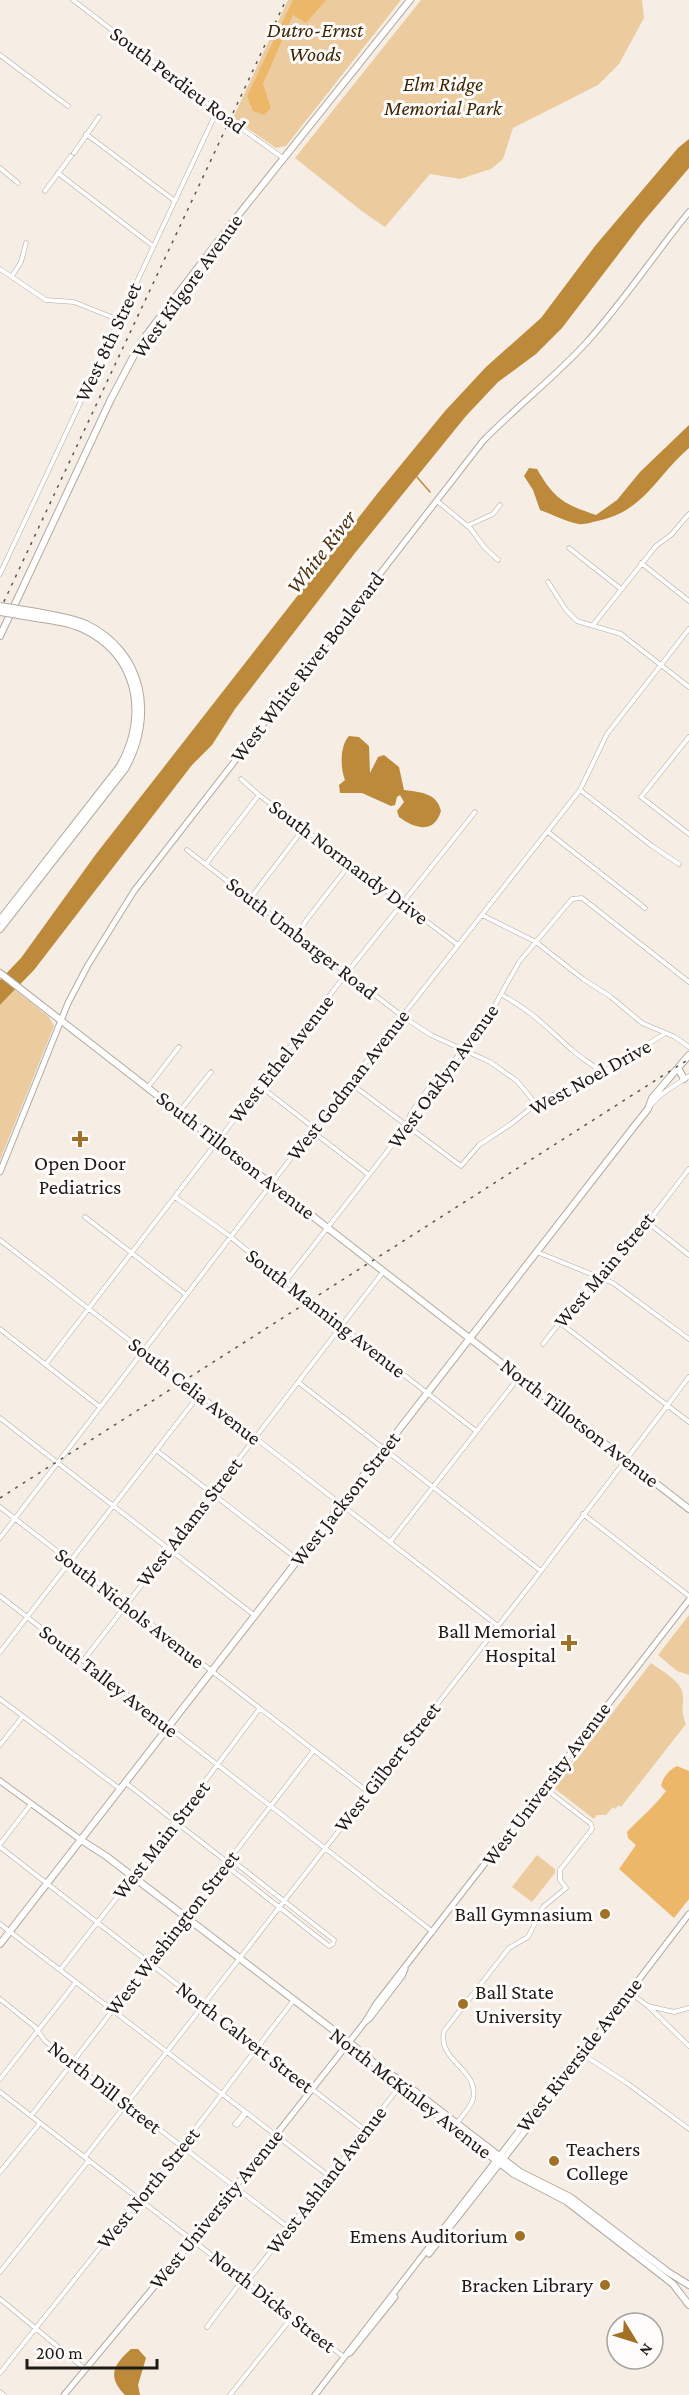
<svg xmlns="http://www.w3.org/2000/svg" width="689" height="2395" font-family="'Crimson Pro',serif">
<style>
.green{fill:#eccb9f}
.forest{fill:#edb76a}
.water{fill:#bd8a3c}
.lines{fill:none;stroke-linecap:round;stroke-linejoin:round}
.stream{stroke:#bd8a3c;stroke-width:1.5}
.minor-casing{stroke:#b1aaa1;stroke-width:5}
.tertiary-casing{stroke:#b1aaa1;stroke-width:7}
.secondary-casing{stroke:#b1aaa1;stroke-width:8}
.minor{stroke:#fff;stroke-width:4}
.tertiary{stroke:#fff;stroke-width:5}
.secondary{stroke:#fff;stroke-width:6}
.rail{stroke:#5b5651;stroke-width:1.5;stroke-dasharray:3 6;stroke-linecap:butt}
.secondary-bridge-casing{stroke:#b1aaa1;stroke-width:8;stroke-linecap:butt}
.secondary-bridge{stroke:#fff;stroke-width:6}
.poi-dot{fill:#a17125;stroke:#fefcfa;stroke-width:2}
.labels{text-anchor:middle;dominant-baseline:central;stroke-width:6;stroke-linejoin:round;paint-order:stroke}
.park-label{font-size:21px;font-style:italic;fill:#3d2805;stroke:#fefcfa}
.street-label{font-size:21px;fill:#1d1a17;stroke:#fefcfa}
.poi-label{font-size:21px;fill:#1d1a17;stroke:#fefcfa;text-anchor:end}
.water-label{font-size:22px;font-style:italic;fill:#4a3413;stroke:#fefcfa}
</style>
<rect width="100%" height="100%" fill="#f6eee4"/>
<path class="green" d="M 288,0 L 401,0 L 286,146 L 276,148 L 233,118 Z
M 421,0 L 642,0 L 644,18 L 619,64 L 598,85 L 513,128 L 503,159 L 491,169 L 460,179 L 430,174 L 385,227 L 363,212 L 295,158 Z
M 15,990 L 49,1017 L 54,1026 L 0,1160 L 0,1005 Z
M 689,1615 L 689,1675 L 677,1671 L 658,1655 Z
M 651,1663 C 662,1671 683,1682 683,1696 C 683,1708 681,1713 686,1724 L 621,1807 L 619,1805 L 615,1809 L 613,1807 L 606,1815 L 597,1815 L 594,1819 L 554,1788 Z
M 537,1855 L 555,1869 L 555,1873 L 532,1902 L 512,1887 Z"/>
<path class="forest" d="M 293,0 L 326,0 L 306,23 L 293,15 L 263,84 L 271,108 L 264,115 L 253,111 L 247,96 Z
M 677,1766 L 689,1771 L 689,1899 L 674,1918 L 619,1869 L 636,1845 L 628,1838 L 627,1832 C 641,1817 654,1807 666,1791 L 661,1786 C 663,1777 669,1770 677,1766 Z"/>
<path class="water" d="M 689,139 L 689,168 L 643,222 L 562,328 L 536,354 L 498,382 L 466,416 L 355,553 L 235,709 L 212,745 L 192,765 L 34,970 L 0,1005 L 0,980 L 21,958 L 96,854 L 377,494 L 445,411 L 486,367 L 541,318 L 595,246 L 678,148 Z
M 689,425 L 689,448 C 657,475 644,512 597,521 C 592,522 584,525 579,524 C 566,522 552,514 540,510 L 533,490 L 524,476 L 529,468 L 537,469 C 555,500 564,504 596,515 L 617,500 L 640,472 Z
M 349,736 L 359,737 L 369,746 L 370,773 L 378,757 L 384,755 L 399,767 L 404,790 C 418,792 437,792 441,811 C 434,835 414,828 399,817 L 397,811 L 404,802 L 400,795 L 397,797 L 395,805 L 391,806 L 362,793 L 340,793 L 339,785 L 345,780 C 340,768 340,745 349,736 Z
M 131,2349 L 138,2349 L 146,2358 L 138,2385 L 140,2395 L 125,2395 C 107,2377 113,2365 131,2349 Z"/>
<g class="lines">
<path class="stream" d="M 417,477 L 430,492"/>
<g class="minor-casing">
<path id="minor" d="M 73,0 L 217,111 L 283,158
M 0,55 L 68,106
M 86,134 L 175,201
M 74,153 L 99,117
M 0,168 L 18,183
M 58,173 L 153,246
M 45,191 L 71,156
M 0,269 L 46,300 L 74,302 L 119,320
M 12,276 L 21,262 L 26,243
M 437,501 L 470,528 L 485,548 L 498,560
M 467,526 L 493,514 L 500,505
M 569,548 L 621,589
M 641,563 L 689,601
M 0,574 L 217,111
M 548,582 L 566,610 L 577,621 L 621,634 L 689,687
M 593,625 L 656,546 L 671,535 L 689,514
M 689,737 L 641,797 L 689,834
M 241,779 L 259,795 L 458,945
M 580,790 L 652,846 L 679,864
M 548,832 L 645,908
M 187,850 L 402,1016 L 431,1035 L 490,1062 L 517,1081 L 536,1104
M 206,864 L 259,795
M 250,899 L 304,828
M 482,915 L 536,942 L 583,979 L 611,997 L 642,1023 L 675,1037 L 689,1047
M 298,936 L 305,922 L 350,864
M 502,995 C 532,1011 547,1028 572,1050 C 581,1059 593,1063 601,1073
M 350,1083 L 461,1166 L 479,1145 L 511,1124 L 536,1104 L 550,1096 L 594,1078 L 664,1034
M 260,1086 L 314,1128
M 148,1087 L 179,1047
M 650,1106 L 662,1094 L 689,1076
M 179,1112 L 211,1072
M 312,1131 L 369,1175
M 175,1197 L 227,1234 L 309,1301 L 476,1431
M 85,1217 L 185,1294
M 647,1222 L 689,1255
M 0,1240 L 498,1626
M 537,1252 L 613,1283 L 689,1339
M 285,1282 L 386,1153 L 406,1126 L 411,1113 L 431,1085 L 467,1046 L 485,1023 L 519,962 L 572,899 L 582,898 L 689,982
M 559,1322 L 689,1422
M 0,1329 L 100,1407
M 543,1344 L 593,1280 L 619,1260 L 689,1169
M 46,1364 L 350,969 L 475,812
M 298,1382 L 541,1571
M 0,1418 L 254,1615
M 156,1450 L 297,1559
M 0,1507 L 368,1792
M 583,1514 L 689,1596
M 0,1538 L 308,1136 L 580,790 L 607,734 L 689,629
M 390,1542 L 519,1377
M 0,1596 L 433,1932
M 0,1652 L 199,1395
M 83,1661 L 383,1272
M 0,1699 L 120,1789
M 0,1745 L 23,1716
M 126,1783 L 227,1862 L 229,1868 L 329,1946 L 333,1944 L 334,1940 L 233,1861 L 227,1862
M 0,1844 L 31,1804
M 0,1847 L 365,2130
M 0,1924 L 329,2176
M 60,1970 L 133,1877 L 260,1708
M 629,1992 L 648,2006 L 689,2046
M 0,1999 L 35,2027 L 45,2041 L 71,2062 L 289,2228
M 648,2006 L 674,2012 L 689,2008
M 582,2054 L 627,2083 L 689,2129
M 0,2079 L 76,1982
M 0,2092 L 344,2357
M 245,2112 L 235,2124 L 237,2125 L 246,2113
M 31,2116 L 314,1750
M 457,2123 C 462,2116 471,2107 473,2099 C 480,2069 437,2062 444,2031 L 509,1948 L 528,1937 L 543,1907 L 566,1888 L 560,1880 L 560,1870 L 592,1829 L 591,1824 L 543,1787
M 85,2157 L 541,1571 L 689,1377
M 0,2172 L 40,2123
M 0,2272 L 89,2160
M 0,2299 L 85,2369
M 207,2327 L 241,2282 L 250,2278 L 400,2086
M 0,2373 L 202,2120 L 293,2001
M 0,2392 L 4,2395
M 230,2395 L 293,2316"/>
</g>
<g class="tertiary-casing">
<path id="tertiary" d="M 0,1172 L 68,1003 L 88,965 L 134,891 L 483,441 C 516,407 554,378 586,343 C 623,302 654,255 689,212
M 0,1781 L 81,1840
M 365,2022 L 376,2004 L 689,1600
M 429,2254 L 527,2129 L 574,2064
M 347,2354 L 350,2353 L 395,2297
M 64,2395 L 193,2240 L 365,2022 L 370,2018 L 402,1976 L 405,1969
M 315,2395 L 565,2071 L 582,2054 L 689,1914"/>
</g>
<g class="secondary-casing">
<path id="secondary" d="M 0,636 L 111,399 L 141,342 L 236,218 L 410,0
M 0,920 L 120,766 C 149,715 138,654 81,628 C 67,622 51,620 36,618
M 0,929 L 125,769 C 155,716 144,652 86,624 C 70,617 53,615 37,612
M 0,973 L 689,1509
M 678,1068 L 684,1079
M 81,1840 L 106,1856 L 349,2042 L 384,2071 L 385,2074 L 403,2089 L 514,2174 L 566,2201 L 673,2284 L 689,2305
M 0,1944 L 636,1124 L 648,1109 L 652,1098 L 689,1055
M 384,2071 L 400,2080 L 520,2172 L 570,2197 L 668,2272 L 689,2285"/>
</g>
<use href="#minor" class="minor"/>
<use href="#tertiary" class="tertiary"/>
<use href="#secondary" class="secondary"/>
<path class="rail" d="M 0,610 L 286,0
M 0,1498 L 689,1059"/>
<g class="secondary-bridge-casing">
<path id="secondary-bridge" d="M 0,606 L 37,612
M 0,612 L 36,618"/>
</g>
<use href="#secondary-bridge" class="secondary-bridge"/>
</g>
<g class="poi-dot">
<path d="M77 1130h6v6h6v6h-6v6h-6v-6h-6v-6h6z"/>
<path d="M566 1634h6v6h6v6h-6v6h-6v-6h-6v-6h6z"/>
<circle cx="605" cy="1914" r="6"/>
<circle cx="463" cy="2004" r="6"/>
<circle cx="554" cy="2161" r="6"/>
<circle cx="520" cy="2236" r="6"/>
<circle cx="605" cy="2285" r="6"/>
</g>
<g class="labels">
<g class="park-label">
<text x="315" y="30">Dutro-Ernst<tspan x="315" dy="24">Woods</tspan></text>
<text x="443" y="84">Elm Ridge<tspan x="443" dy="24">Memorial Park</tspan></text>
</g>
<g class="street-label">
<text transform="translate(178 80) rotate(37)">South Perdieu Road</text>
<text transform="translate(187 286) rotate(-54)">West Kilgore Avenue</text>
<text transform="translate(108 342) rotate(-65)">West 8th Street</text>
<text transform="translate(307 667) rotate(-52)">West White River Boulevard</text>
<text transform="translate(349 862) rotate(37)">South Normandy Drive</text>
<text transform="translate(302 938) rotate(38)">South Umbarger Road</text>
<text transform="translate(281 1059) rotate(-52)">West Ethel Avenue</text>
<text transform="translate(443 1076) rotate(-54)">West Oaklyn Avenue</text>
<text transform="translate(590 1077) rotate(-29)">West Noel Drive</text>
<text transform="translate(348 1085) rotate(-52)">West Godman Avenue</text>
<text transform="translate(236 1155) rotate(38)">South Tillotson Avenue</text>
<text transform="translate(604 1270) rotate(-50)">West Main Street</text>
<text transform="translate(326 1313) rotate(38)">South Manning Avenue</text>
<text transform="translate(195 1391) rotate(38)">South Celia Avenue</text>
<text transform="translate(580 1423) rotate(38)">North Tillotson Avenue</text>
<text transform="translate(345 1499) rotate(-52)">West Jackson Street</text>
<text transform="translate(189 1522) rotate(-52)">West Adams Street</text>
<text transform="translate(130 1608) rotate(38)">South Nichols Avenue</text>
<text transform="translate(109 1681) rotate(38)">South Talley Avenue</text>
<text transform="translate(387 1767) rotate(-52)">West Gilbert Street</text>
<text transform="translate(546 1784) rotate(-53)">West University Avenue</text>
<text transform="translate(161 1840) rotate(-52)">West Main Street</text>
<text transform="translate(172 1933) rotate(-52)">West Washington Street</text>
<text transform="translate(245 2037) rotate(38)">North Calvert Street</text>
<text transform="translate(579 2055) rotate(-52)">West Riverside Avenue</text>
<text transform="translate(105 2087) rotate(38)">North Dill Street</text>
<text transform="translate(411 2093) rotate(38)">North McKinley Avenue</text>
<text transform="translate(326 2180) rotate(-52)">West Ashland Avenue</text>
<text transform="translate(148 2188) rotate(-51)">West North Street</text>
<text transform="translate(216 2209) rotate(-51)">West University Avenue</text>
<text transform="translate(273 2301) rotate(38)">North Dicks Street</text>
</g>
<g class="poi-label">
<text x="80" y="1163" text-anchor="middle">Open Door<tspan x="80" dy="24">Pediatrics</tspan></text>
<text x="556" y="1631">Ball Memorial<tspan x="556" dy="24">Hospital</tspan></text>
<text x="593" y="1914">Ball Gymnasium</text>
<text x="475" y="1992" text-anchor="start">Ball State<tspan x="475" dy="24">University</tspan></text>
<text x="566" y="2149" text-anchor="start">Teachers<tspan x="566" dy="24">College</tspan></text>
<text x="508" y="2236">Emens Auditorium</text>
<text x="593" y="2285">Bracken Library</text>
</g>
<g class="water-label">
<text transform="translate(321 552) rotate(-52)">White River</text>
</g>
</g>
<g transform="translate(635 2341) rotate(128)"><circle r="28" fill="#fefcfa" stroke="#a4a29f" stroke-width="1.5"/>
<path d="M0-4.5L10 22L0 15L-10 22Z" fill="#a17125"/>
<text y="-9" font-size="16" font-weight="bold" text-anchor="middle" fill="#1d1a17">N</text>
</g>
<path d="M27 2359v9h130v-9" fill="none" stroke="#1d1a17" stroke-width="3"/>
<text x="36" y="2359" font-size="18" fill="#1d1a17" stroke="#fefcfa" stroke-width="4.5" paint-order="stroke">200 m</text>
</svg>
